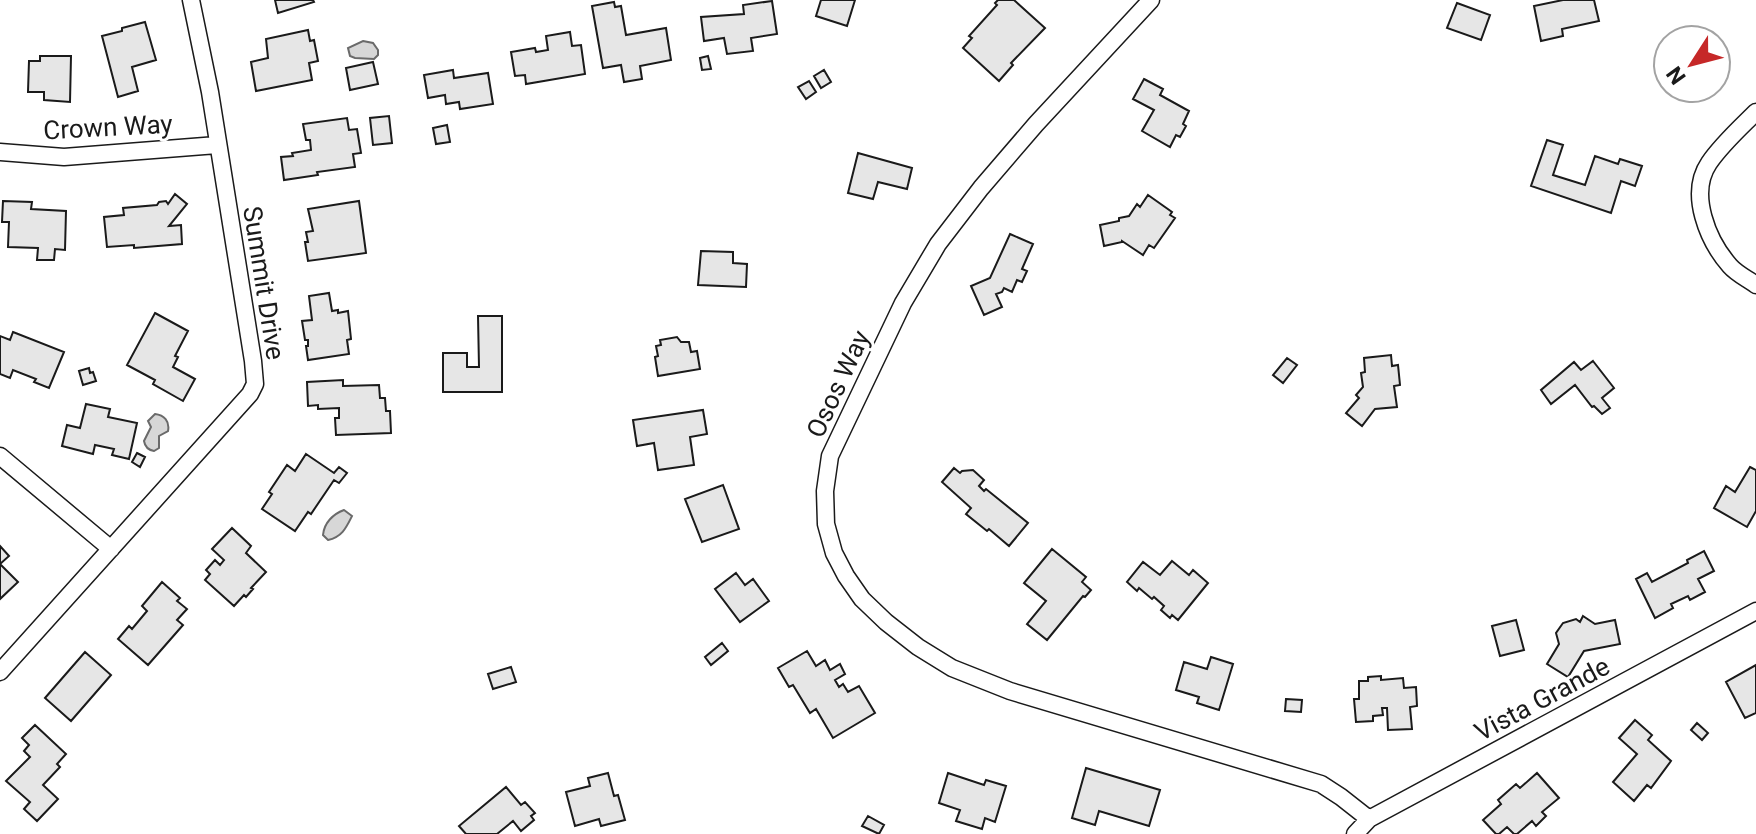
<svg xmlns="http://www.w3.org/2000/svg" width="1756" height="834" font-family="Roboto,sans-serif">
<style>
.water{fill:#d7d7d7;stroke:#6a6a6a;stroke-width:2}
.building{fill:#e6e6e6;stroke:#1a1a1a;stroke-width:2}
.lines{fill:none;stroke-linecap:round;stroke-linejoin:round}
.minor-casing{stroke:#1a1a1a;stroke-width:19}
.minor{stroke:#fff;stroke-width:16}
.labels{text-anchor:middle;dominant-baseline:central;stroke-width:6;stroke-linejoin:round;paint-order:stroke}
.street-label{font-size:26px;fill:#1a1a1a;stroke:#fff}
</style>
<rect width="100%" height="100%" fill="#fff"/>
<path class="water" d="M 363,41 L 373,43 L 378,50 L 378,55 L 374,59 L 355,58 L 350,56 L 348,48 Z
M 155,414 C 164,415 170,421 168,431 L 159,436 L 159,448 L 154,451 C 148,450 145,447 144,441 L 151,427 L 148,421 Z
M 344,510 L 352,516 C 346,528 342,537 328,540 L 323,535 C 324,523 333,514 344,510 Z"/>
<path class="building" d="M 275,0 L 313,0 L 314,2 L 278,13 Z
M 821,0 L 855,0 L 847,26 L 816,16 Z
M 998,0 L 1014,0 L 1045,28 L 1011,63 L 1013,65 L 999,81 L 963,48 L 972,38 L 969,36 L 997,5 L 995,3 Z
M 1563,0 L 1594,0 L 1599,21 L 1562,29 L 1563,36 L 1541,41 L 1534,6 Z
M 772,1 L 777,34 L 751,38 L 753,51 L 727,54 L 724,38 L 704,41 L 701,17 L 744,14 L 743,5 Z
M 614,2 L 615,7 L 621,6 L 626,35 L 666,28 L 671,60 L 640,66 L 642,79 L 624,82 L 621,65 L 603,68 L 592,6 Z
M 1457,3 L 1490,15 L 1481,40 L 1447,28 Z
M 145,22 L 156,60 L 132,67 L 138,91 L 118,97 L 102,36 L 122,31 L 122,28 Z
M 308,30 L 310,41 L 314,40 L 318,61 L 309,63 L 312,80 L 256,91 L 251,62 L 268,58 L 266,39 Z
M 570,32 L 572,46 L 581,45 L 585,74 L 526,84 L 525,75 L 515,76 L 511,52 L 535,48 L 536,52 L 548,50 L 546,36 Z
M 40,56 L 71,56 L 70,102 L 44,100 L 44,92 L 28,92 L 29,61 L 40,61 Z
M 708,56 L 711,69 L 702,70 L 700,58 Z
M 373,62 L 378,84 L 350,90 L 346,68 Z
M 453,70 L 454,78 L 488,73 L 493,104 L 460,109 L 459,102 L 446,104 L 445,95 L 428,98 L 424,75 Z
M 824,70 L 831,82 L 821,88 L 814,76 Z
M 1144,79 L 1163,89 L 1160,95 L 1189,111 L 1183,124 L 1186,126 L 1180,137 L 1176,135 L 1170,147 L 1142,131 L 1154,110 L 1133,99 Z
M 809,81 L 816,92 L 806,99 L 798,87 Z
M 389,116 L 392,143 L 373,145 L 370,118 Z
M 347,118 L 349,130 L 357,129 L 361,153 L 353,154 L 355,167 L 317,172 L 318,175 L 284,180 L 281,157 L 293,156 L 292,153 L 311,150 L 310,140 L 306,140 L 303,124 Z
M 447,125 L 450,142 L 436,144 L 433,128 Z
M 1547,140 L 1563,145 L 1553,175 L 1585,185 L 1595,156 L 1618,164 L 1620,159 L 1642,166 L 1635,186 L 1621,181 L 1611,213 L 1531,186 Z
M 858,153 L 912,168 L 907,189 L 878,182 L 873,199 L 848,193 Z
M 175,194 L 187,204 L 169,226 L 181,225 L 182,244 L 134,248 L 134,245 L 107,247 L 104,217 L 124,215 L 123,208 L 157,205 L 159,202 L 166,201 L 168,204 Z
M 1148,195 L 1172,212 L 1170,215 L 1175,218 L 1154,248 L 1149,245 L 1143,255 L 1122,241 L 1122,242 L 1104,246 L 1100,225 L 1119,221 L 1119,218 L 1129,216 L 1137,204 L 1140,207 Z
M 3,201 L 32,202 L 31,209 L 66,211 L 65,250 L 55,249 L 54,260 L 37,260 L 38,248 L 8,247 L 9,222 L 2,222 Z
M 359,201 L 366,253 L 308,261 L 305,242 L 308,242 L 306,232 L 313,231 L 308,209 Z
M 1010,234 L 1033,244 L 1022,269 L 1027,271 L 1022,282 L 1017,280 L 1012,292 L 1004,288 L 1002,292 L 996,294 L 1002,307 L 984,315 L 971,286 L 990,278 Z
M 701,251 L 733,252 L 733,263 L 747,264 L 746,287 L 698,285 Z
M 329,293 L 332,311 L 338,310 L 338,313 L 348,311 L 351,339 L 347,340 L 349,354 L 308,360 L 306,346 L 308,346 L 308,340 L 305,340 L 302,321 L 312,320 L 309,296 Z
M 155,313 L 188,331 L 175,356 L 178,357 L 173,367 L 195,379 L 183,401 L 153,384 L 155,380 L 127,365 Z
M 478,316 L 502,316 L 502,392 L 443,392 L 443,353 L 467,353 L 467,367 L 479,367 Z
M 13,332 L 64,352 L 49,388 L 34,382 L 36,379 L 13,370 L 10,378 L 0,374 L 0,336 L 10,340 Z
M 677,337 L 681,342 L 689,342 L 691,352 L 697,351 L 700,369 L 658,376 L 655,357 L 658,356 L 656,346 L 661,345 L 660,340 Z
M 1391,355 L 1392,366 L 1398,365 L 1400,385 L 1394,386 L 1397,407 L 1375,409 L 1362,426 L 1346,413 L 1359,398 L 1356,395 L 1363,387 L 1361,373 L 1365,372 L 1364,358 Z
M 1287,358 L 1297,365 L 1283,383 L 1273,375 Z
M 1593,361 L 1614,388 L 1602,398 L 1610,408 L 1602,414 L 1594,406 L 1592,407 L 1575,385 L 1551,404 L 1541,390 L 1574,362 L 1581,370 Z
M 89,368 L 90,373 L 93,372 L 96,381 L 83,385 L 79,371 Z
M 343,380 L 343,386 L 379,385 L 380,398 L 385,398 L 386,411 L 390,411 L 391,433 L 336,435 L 335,418 L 339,418 L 339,408 L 318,409 L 318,405 L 308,406 L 307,382 Z
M 86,404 L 110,409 L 108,417 L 137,423 L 129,459 L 112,455 L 114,449 L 95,445 L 93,454 L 62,446 L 67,425 L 80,428 Z
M 703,410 L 707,434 L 690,437 L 694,465 L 658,470 L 654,443 L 637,446 L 633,420 Z
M 137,453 L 145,457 L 140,467 L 132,462 Z
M 306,454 L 334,473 L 339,467 L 347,473 L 339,483 L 334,480 L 311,514 L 308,512 L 295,531 L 262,509 L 272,494 L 269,492 L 287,465 L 295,471 Z
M 1750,467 L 1756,470 L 1756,511 L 1747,527 L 1714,508 L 1726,486 L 1735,492 Z
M 954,468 L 960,473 L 962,471 L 973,470 L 984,480 L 979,486 L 984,491 L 986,489 L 1028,523 L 1009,546 L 989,529 L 987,531 L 966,514 L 971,508 L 942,482 Z
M 723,485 L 739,529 L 702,542 L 685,499 Z
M 232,528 L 251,546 L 246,553 L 266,572 L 251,588 L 253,589 L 246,597 L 244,595 L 234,606 L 205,580 L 210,574 L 206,570 L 215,560 L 220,565 L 224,560 L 212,549 Z
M 0,546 L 9,556 L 0,564 L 18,582 L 0,599 Z
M 1052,549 L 1086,577 L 1082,582 L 1091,590 L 1085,597 L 1083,596 L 1047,640 L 1027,624 L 1046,601 L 1024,583 Z
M 1704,551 L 1714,571 L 1698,579 L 1705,592 L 1690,600 L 1688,596 L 1671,604 L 1673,608 L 1655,618 L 1636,579 L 1647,573 L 1652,582 L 1688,563 L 1687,560 Z
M 1172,561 L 1189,575 L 1193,570 L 1208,583 L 1178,620 L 1172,615 L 1170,618 L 1161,610 L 1164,606 L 1154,597 L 1152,599 L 1139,588 L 1137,591 L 1127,582 L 1143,562 L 1160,575 Z
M 736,573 L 745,585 L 753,579 L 769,601 L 740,622 L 715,589 Z
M 162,582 L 180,598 L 177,601 L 187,609 L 177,620 L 183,625 L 148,665 L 118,639 L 129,626 L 132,629 L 147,611 L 142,606 Z
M 1583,616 L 1595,624 L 1615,620 L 1620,644 L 1584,651 L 1568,677 L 1547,664 L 1559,644 L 1556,633 L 1563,623 L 1576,619 L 1580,622 Z
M 1516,620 L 1524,650 L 1500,656 L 1492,626 Z
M 722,643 L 728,651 L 711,665 L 705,657 Z
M 807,651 L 816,666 L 825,660 L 830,670 L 840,664 L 845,674 L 835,680 L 839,687 L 843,684 L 848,692 L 859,686 L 875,713 L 833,738 L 816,709 L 810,713 L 793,685 L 789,687 L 778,668 Z
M 85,652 L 111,675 L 71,721 L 45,698 Z
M 1211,657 L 1233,664 L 1219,710 L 1197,703 L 1199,697 L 1176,690 L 1184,662 L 1207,669 Z
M 1756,665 L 1756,713 L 1745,718 L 1726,682 Z
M 511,667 L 516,682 L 493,689 L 488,674 Z
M 1381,676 L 1381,680 L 1403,678 L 1404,688 L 1416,687 L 1417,706 L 1410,707 L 1412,729 L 1388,730 L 1387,708 L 1382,708 L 1383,715 L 1373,716 L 1373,721 L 1356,722 L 1354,699 L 1359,699 L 1359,681 L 1368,681 L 1368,677 Z
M 1286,699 L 1302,700 L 1301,712 L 1285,711 Z
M 1635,720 L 1652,735 L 1648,740 L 1671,761 L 1651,788 L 1647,785 L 1634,801 L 1613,782 L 1637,754 L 1619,738 Z
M 1697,723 L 1708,733 L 1702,740 L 1691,730 Z
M 35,725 L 66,754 L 57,764 L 60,767 L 43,785 L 58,799 L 37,821 L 24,809 L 30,802 L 6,781 L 30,757 L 24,751 L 29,745 L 22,738 Z
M 1086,768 L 1160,790 L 1149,826 L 1099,811 L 1095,825 L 1072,818 Z
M 608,773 L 614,796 L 618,795 L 625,820 L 601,826 L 599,819 L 575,826 L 566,792 L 590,786 L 588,778 Z
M 948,773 L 984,785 L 986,780 L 1006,786 L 995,822 L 985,818 L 982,829 L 956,821 L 960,810 L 939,803 Z
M 1537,773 L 1559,798 L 1542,812 L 1546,816 L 1536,826 L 1532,821 L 1517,834 L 1514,834 L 1507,827 L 1499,834 L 1496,834 L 1483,820 L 1501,804 L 1498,800 L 1516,784 L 1520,788 Z
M 506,787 L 521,805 L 525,802 L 535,813 L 531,816 L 534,820 L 521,831 L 513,821 L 497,834 L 466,834 L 459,826 Z
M 868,816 L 884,825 L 879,834 L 862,826 Z"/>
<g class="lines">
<g class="minor-casing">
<path id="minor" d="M 1151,0 L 1036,124 L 981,188 L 938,244 L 903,303 L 830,456 L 825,491 L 826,524 L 834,553 L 846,576 L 862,599 L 886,622 L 918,647 L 952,668 L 1010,691 L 1321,784 L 1341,797 L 1369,819
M 1756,112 C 1740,128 1722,144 1709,163 C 1688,194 1708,241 1730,266 C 1737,274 1748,279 1756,285
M 0,152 L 64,157 L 217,145
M 0,456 L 111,549
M 0,672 L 250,394 L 255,384 L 253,361 L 210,92 L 191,0
M 1355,834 L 1369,819 L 1756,611"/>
</g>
<use href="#minor" class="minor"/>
</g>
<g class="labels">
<g class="street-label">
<text transform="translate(108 127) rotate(-3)">Crown Way</text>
<text transform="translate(264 283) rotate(81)">Summit Drive</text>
<text transform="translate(838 384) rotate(-65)">Osos Way</text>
<text transform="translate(1542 699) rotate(-28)">Vista Grande</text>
</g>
</g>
<g transform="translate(1692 64) rotate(234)"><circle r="38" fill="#ffffff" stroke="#a3a3a3" stroke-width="2"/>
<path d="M0-6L14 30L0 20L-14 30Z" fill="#c62828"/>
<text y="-12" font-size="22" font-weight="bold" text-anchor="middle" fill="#1a1a1a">N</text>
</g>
</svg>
